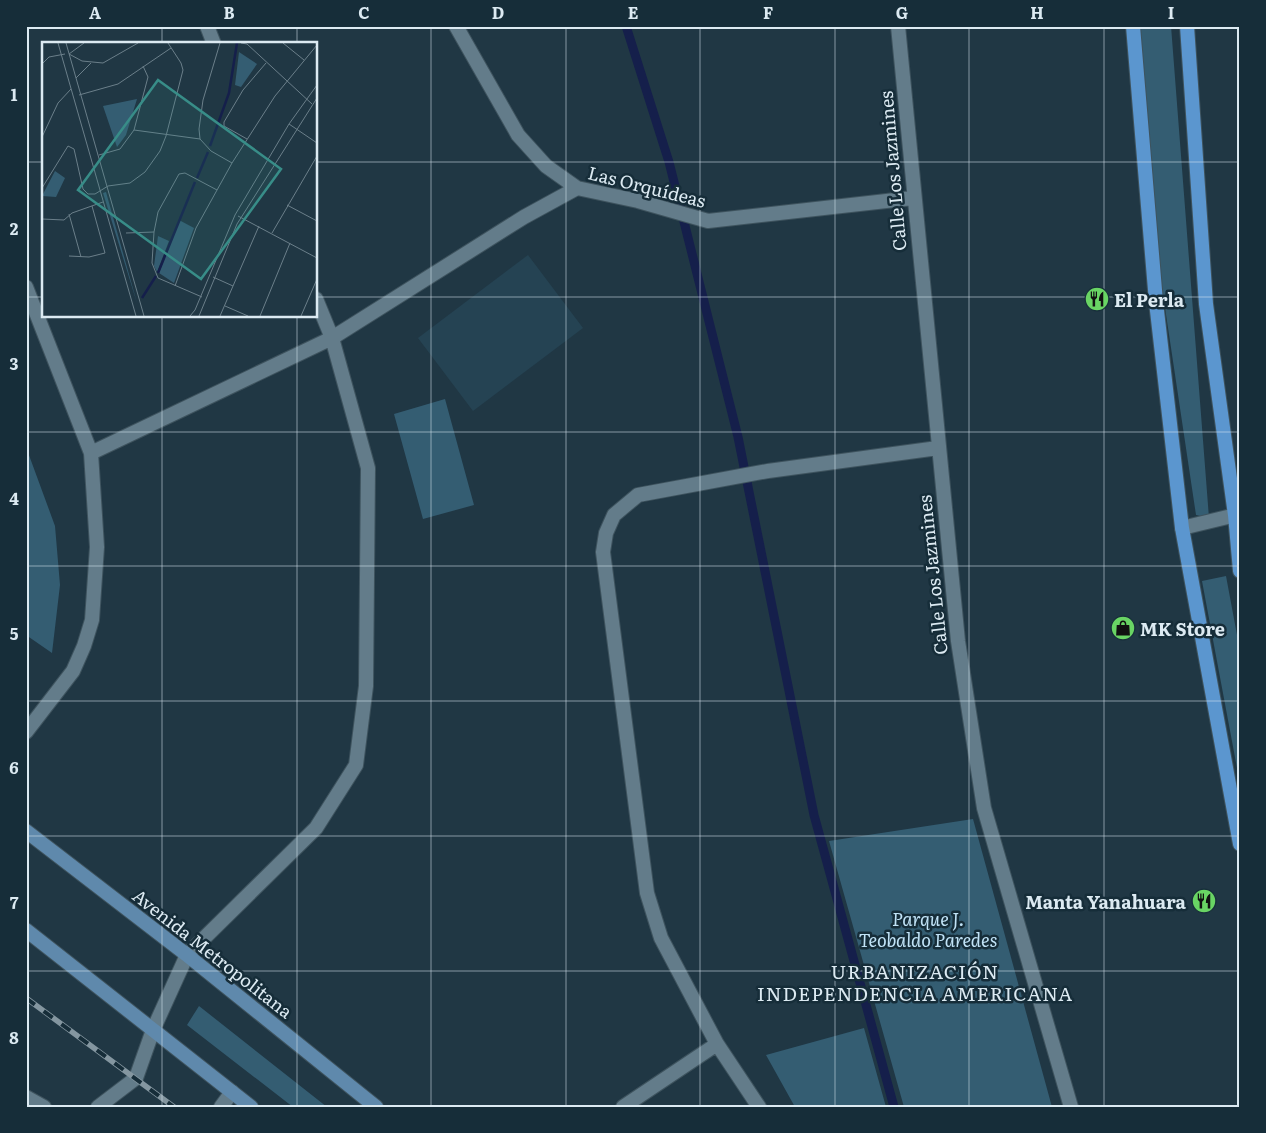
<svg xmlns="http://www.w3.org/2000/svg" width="1266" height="1133" font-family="Literata,serif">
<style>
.built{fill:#254353}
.green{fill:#345d72}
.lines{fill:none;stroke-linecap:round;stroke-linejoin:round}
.stream{stroke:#151f4b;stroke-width:9}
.minor-casing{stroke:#3e535e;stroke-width:16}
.tertiary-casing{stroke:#3e535e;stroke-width:16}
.secondary-casing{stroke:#3e535e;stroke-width:16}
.primary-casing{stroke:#3e535e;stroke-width:16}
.minor{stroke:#637c8a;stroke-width:14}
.tertiary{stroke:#637c8a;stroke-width:14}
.secondary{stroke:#5f89ac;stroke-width:14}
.primary{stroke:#5b96cf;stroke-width:14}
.rail-casing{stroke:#8496a0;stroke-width:5.5}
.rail{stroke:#162d39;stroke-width:4;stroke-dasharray:11;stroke-linecap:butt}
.grid{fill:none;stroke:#dceaf2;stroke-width:1;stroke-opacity:0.55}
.labels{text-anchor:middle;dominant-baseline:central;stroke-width:5;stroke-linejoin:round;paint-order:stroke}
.street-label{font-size:18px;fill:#dceaf2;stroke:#162d39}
.poi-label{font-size:18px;font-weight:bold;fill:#dceaf2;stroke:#162d39;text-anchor:start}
.park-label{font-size:18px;font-style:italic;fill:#c1e3f7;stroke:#162d39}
.neighbourhood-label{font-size:19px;letter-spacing:1px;fill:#dceaf2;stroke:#162d39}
.inset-river{fill:none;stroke:#151f4b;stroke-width:2.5}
.inset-road{fill:none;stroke:#6b7f8a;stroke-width:1}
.view{fill:#388d88;fill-opacity:0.15;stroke:#388d88;stroke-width:2.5}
.inset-edge{fill:none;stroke:#dceaf2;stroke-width:2.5}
.neatline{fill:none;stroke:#dceaf2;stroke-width:2}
.grid-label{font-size:16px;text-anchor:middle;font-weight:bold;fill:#dceaf2}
</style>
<rect width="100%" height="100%" fill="#203744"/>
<path class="built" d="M 528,255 L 583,328 L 473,411 L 418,338 Z"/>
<path class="green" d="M 1140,26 L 1171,26 L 1209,518 L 1196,515 L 1151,214 Z
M 445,399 L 474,505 L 423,519 L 394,414 Z
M 26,447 L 55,526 L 60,585 L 52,653 L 26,635 Z
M 1226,576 L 1240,651 L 1240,784 L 1202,581 Z
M 973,819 L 1052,1107 L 904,1107 L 829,841 Z
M 199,1006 L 327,1107 L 293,1107 L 187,1025 Z
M 864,1028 L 886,1107 L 795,1107 L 766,1055 Z"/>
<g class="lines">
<path class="stream" d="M 626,26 L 669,162 L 738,437 L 814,815 L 894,1107"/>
<g class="minor-casing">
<path id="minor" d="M 207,26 L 214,44
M 456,26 L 518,135 L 546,166 L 577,188 L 638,201 L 708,221 L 913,198
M 898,26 L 958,641 L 984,808 L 1071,1107
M 26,287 L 91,453 L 97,547 L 92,620 L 84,646 L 73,671 L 26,732
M 91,453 L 332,338 L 524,217 L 577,188
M 26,1097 L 44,1107
M 98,1107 L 136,1078 L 153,1030 L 187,955 L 316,828 L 356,765 L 366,686 L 368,468 L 332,338 L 316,299
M 221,1107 L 232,1092
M 623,1107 L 717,1044
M 759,1107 L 717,1044 L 661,938 L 647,893 L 603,552 L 606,533 L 614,515 L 638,495 L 768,471 L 938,448"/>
</g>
<g class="tertiary-casing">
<path id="tertiary" d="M 1182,528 L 1240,514"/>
</g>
<g class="secondary-casing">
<path id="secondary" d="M 26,831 L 187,955 L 376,1107
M 26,930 L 251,1107"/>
</g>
<g class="primary-casing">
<path id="primary" d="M 1133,26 L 1156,302 L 1182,528 L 1240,844
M 1187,26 L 1206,304 L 1235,515 L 1240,571"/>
</g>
<use href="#minor" class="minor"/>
<use href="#tertiary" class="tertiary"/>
<use href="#secondary" class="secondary"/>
<use href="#primary" class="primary"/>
<g class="rail-casing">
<path id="rail" d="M 26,998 L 174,1107"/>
</g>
<use href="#rail" class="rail"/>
</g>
<path class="grid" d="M 162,26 L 162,44M 297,26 L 297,44M 431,26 L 431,1107M 566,26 L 566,1107M 700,26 L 700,1107M 835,26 L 835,1107M 969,26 L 969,1107M 1104,26 L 1104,1107M 26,162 L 44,162M 316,162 L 1240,162M 26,297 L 44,297M 316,297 L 1240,297M 162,316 L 162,1107M 297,316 L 297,1107M 26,432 L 1240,432M 26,566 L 1240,566M 26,701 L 1240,701M 26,836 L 1240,836M 26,971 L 1240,971"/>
<defs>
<g id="restaurant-disc" transform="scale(1.25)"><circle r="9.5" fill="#69d464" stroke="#162d39"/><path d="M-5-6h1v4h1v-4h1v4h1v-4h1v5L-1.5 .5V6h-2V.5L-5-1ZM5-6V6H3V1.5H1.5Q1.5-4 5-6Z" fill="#111"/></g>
<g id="shop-disc" transform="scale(1.25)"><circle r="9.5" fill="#69d464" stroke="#162d39"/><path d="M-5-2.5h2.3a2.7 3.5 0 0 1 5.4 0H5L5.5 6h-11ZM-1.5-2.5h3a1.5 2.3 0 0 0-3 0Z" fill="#111"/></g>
</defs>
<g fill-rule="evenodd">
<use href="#restaurant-disc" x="1097" y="299"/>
<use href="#shop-disc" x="1123" y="628"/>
<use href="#restaurant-disc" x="1204" y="901"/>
</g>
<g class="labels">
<g class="street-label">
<text transform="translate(892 171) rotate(-95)">Calle Los Jazmines</text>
<text transform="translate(647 186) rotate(14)">Las Orquídeas</text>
<text transform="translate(932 575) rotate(-96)">Calle Los Jazmines</text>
<text transform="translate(213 953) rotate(38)">Avenida Metropolitana</text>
</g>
<g class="poi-label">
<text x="1114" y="299">El Perla</text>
<text x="1140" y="628">MK Store</text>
<text x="1186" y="901" text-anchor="end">Manta Yanahuara</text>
</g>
<g class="park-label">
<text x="928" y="918">Parque J.<tspan x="928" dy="21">Teobaldo Paredes</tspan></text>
</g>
<g class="neighbourhood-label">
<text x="915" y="971">URBANIZACIÓN<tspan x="915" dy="22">INDEPENDENCIA AMERICANA</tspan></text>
</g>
</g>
<g transform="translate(42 42)">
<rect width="275" height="275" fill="#203744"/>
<path d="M 197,10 L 215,22 L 199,45 L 193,43 ZM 95,57 L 84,93 L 75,105 L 61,64 ZM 13,129 L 23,136 L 14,155 L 0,154 ZM 64,150 L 95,261 L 61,151 ZM 137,178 L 152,186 L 132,241 L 117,231 ZM 116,194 L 127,199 L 115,230 L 112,224 Z" fill="#345d72"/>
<path class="inset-river" d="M 168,104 L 187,51 L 195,1M 155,136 L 166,110M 116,231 L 153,140M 100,256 L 114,234"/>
<path class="inset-road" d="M 16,1 L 94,274M 24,1 L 102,274M 42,1 L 27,12 L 40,19 L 61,21 L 96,1M 178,1 L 161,58 L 157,87 L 158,97 L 169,109 L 190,121M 199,1 L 205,2 L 270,62M 241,1 L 262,18M 0,22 L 7,15 L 23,12M 34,36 L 49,21M 37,53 L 76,42 L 129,6M 247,82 L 275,101M 92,88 L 158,97M 0,95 L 16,61 L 29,47M 205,97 L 182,84 L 182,80 L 201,48 L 224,21M 57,113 L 78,107 L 92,88 L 106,35 L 101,24M 0,146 L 26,104 L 32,107 L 41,147 L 46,152 L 53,152 L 66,144 L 88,141 L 103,130 L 118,109 L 124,94 L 141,28 L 139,21 L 126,1M 245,163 L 275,179M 27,172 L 39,215M 196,174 L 275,216M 0,177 L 22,178 L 30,171 L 61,160M 84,191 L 112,190M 230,191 L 275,114M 27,214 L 47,215 L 63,211 L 50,164M 171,235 L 191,244M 133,244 L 154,186 L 190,121 L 233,54 L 275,3M 160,255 L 116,236 L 110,221 L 112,190 L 116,170 L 137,132 L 143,131 L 175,148M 183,264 L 206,274M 148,274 L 153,268 L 193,173 L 247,82 L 275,43M 157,274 L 195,182 L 275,56M 178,274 L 217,184M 218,274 L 248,201M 259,274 L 275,237"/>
<path class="view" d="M 116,38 L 239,127 L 159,237 L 36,148 Z"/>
<rect width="275" height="275" class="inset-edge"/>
</g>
<rect width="1266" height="1133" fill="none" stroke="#162d39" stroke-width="55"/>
<rect x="28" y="28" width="1210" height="1078" class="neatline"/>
<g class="grid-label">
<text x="95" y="19">A</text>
<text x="229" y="19">B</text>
<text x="364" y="19">C</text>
<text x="498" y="19">D</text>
<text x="633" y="19">E</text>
<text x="768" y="19">F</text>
<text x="902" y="19">G</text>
<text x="1037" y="19">H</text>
<text x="1171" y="19">I</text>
<text x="14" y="101">1</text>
<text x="14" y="235">2</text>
<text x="14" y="370">3</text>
<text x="14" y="505">4</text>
<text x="14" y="640">5</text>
<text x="14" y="774">6</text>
<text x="14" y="909">7</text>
<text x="14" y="1044">8</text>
</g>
</svg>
